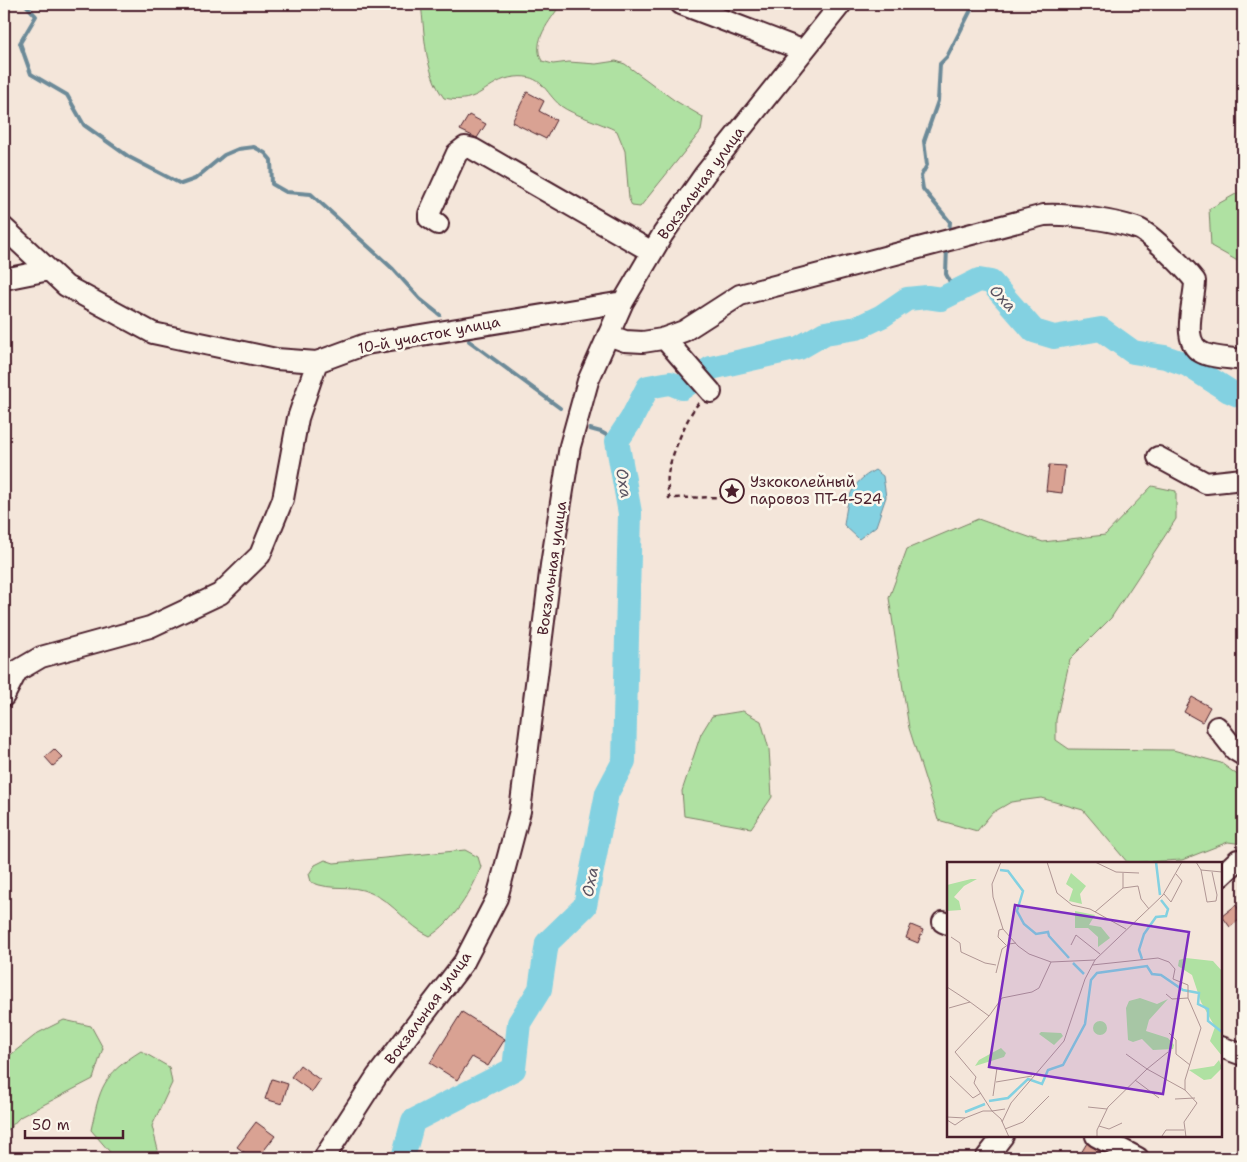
<svg xmlns="http://www.w3.org/2000/svg" width="1247" height="1162" font-family="'Shantell Sans',sans-serif">
<style>
.green{fill:#afe1a2;stroke:#7c8066}
.water{fill:#83d1e1;stroke:#6c8a98}
.lines{fill:none;stroke-linecap:round;stroke-linejoin:round}
.stream{stroke:#6c8a98;stroke-width:4}
.river{stroke:#83d1e1;stroke-width:24}
.building{fill:#d9a293;stroke:#4a1f2b}
.minor-casing{stroke:#4a1f2b;stroke-width:24}
.path{stroke:#4a1f2b;stroke-width:2.5;stroke-dasharray:5 4;stroke-linecap:butt}
.minor{stroke:#fbf7ec;stroke-width:20}
.labels{text-anchor:middle;dominant-baseline:central;stroke-width:5;stroke-linejoin:round;paint-order:stroke}
.street-label{font-size:15px;fill:#4a1f2b;stroke:#fbf7ec}
.poi-label{font-size:15px;fill:#4a1f2b;stroke:#fbf7ec;text-anchor:start}
.water-label{font-size:16px;font-style:italic;fill:#5b5462;stroke:#fbf7ec}
.inset-river{fill:none;stroke:#83d1e1;stroke-width:2.5}
.inset-road{fill:none;stroke:#b09694;stroke-width:1}
.view{fill:#7b2cbf;fill-opacity:0.15;stroke:#7b2cbf;stroke-width:2.5}
.inset-edge{fill:none;stroke:#4a1f2b;stroke-width:2.5}
</style>
<rect width="100%" height="100%" fill="#f4e6da"/>
<filter id="ink" filterUnits="userSpaceOnUse"><feTurbulence type="fractalNoise" baseFrequency=".02" numOctaves="2"/><feDisplacementMap in="SourceGraphic" scale="10" xChannelSelector="R" yChannelSelector="G"/><feConvolveMatrix kernelMatrix="1 2 1 2 8 2 1 2 1" color-interpolation-filters="sRGB"/></filter>
<g filter="url(#ink)">
<path class="green" d="M 421,4 L 561,4 C 550,21 531,41 542,61 L 553,64 L 569,62 L 596,64 L 616,61 L 625,64 L 674,100 L 703,117 L 701,131 L 640,207 L 632,206 L 629,199 L 625,151 L 617,131 C 602,123 573,115 561,106 C 544,92 543,74 515,77 C 485,80 481,106 444,98 C 424,71 425,35 421,4 Z
M 1243,190 L 1243,264 L 1211,246 L 1209,209 Z
M 1152,486 L 1176,491 L 1176,519 L 1111,618 L 1070,659 L 1056,720 L 1056,740 L 1069,749 L 1173,750 L 1221,763 L 1243,779 L 1243,844 L 1228,842 L 1182,860 L 1128,863 L 1083,810 L 1041,798 L 1011,802 L 992,813 L 977,831 L 938,820 L 909,728 L 889,598 L 907,549 L 978,519 L 1043,542 L 1105,535 Z
M 743,711 L 761,721 L 769,749 L 772,797 L 751,828 L 684,816 L 682,791 L 701,734 L 712,716 Z
M 465,850 L 478,857 L 481,867 C 472,891 453,922 430,936 C 407,926 395,903 371,893 C 349,883 333,892 311,882 L 309,874 L 315,865 L 325,860 L 334,863 Z
M 64,1020 L 91,1026 L 103,1048 L 93,1079 L 20,1117 L 4,1134 L 4,1060 L 38,1033 Z
M 141,1051 L 169,1067 L 172,1083 L 152,1126 L 158,1150 L 154,1158 L 115,1158 L 91,1130 C 100,1088 102,1075 141,1051 Z"/>
<path class="water" d="M 875,470 L 883,476 L 886,497 L 876,526 L 859,539 L 844,525 C 848,498 849,484 875,470 Z"/>
<g class="lines">
<path class="stream" d="M 25,4 L 36,16 L 20,43 L 31,74 L 67,95 L 84,125 L 129,157 L 181,184 L 195,179 L 224,155 L 238,149 L 254,147 L 265,153 L 271,160 L 272,184 L 286,192 L 311,194 L 393,269 L 420,299 L 440,315
M 949,233 L 950,222 L 923,189 L 921,176 L 927,165 L 924,141 L 938,101 L 940,64 L 947,57 L 974,4
M 947,247 L 946,274 L 955,292
M 469,341 L 560,408
M 590,429 L 601,432 L 617,441"/>
<path class="river" d="M 403,1158 L 413,1121 L 514,1069 L 519,1023 L 540,989 L 547,943 L 585,906 L 607,793 L 624,761 L 630,513 L 617,441 L 631,420 L 648,387 L 670,383 L 682,388 L 711,368 L 799,348 L 825,333 L 857,328 L 882,316 L 907,299 L 927,297 L 941,299 L 979,280 L 991,282 L 1034,331 L 1054,337 L 1101,329 L 1133,352 L 1165,357 L 1188,365 L 1229,391 L 1243,397"/>
</g>
<path class="building" d="M 527,92 L 544,101 L 539,111 L 556,120 L 546,139 L 512,122 Z
M 469,115 L 486,124 L 477,138 L 460,130 Z
M 1049,465 L 1065,466 L 1062,493 L 1046,491 Z
M 1192,697 L 1210,707 L 1202,722 L 1184,712 Z
M 54,749 L 63,758 L 53,766 L 45,757 Z
M 1236,905 L 1243,917 L 1230,927 L 1222,916 Z
M 911,925 L 923,930 L 918,943 L 906,938 Z
M 462,1012 L 505,1039 L 488,1066 L 472,1057 L 457,1080 L 430,1063 Z
M 300,1065 L 320,1080 L 312,1092 L 291,1077 Z
M 272,1079 L 288,1084 L 282,1104 L 265,1099 Z
M 256,1122 L 275,1136 L 258,1158 L 252,1158 L 237,1147 Z
M 1087,1143 L 1102,1153 L 1099,1158 L 1078,1158 Z"/>
<g class="lines">
<g class="minor-casing">
<path id="minor" d="M 681,4 L 802,50
M 438,224 L 429,218 L 429,214 L 457,153 L 465,147 L 473,149 L 652,252
M 4,228 L 66,286 L 153,333 L 276,359 L 317,362 L 366,344 L 623,302
M 4,279 L 49,270
M 608,335 L 625,341 L 643,342 L 662,339 L 684,331 L 740,295 L 1044,215 C 1066,213 1118,221 1139,229 C 1152,235 1186,269 1195,281 C 1195,302 1178,345 1205,354 C 1216,358 1231,358 1243,360
M 664,338 L 711,392
M 1158,457 L 1206,483 L 1243,479
M 4,696 L 17,671 L 41,657 L 150,627 L 220,594 L 260,555 L 283,499 L 298,418 L 317,362
M 1217,727 L 1235,750 L 1243,755
M 1221,876 L 1238,860
M 943,922 L 948,924
M 1221,1047 L 1243,1055
M 1096,1136 L 1138,1158
M 324,1158 L 377,1076 L 464,962 L 497,898 L 520,811 L 551,565 L 570,446 L 588,381 L 623,302 L 663,234 L 705,174 L 841,4
M 986,1158 L 1003,1136"/>
</g>
<path class="path" d="M 699,403 C 688,413 670,459 668,474 C 667,482 668,491 669,498 L 723,497"/>
<use href="#minor" class="minor"/>
</g>
</g>
<defs>
<g id="sight-ring" transform="scale(1.25)"><circle r="9.5" fill="#fbf7ec" stroke="#4a1f2b" stroke-width="1.5"/><path d="M0-6L1.8-2.2L6-1.7L2.9 1.2L3.7 5.4L0 3.3L-3.7 5.4L-2.9 1.2L-6-1.7L-1.8-2.2Z" fill="#4a1f2b"/></g>
</defs>
<g fill-rule="evenodd">
<use href="#sight-ring" x="732" y="491"/>
</g>
<g class="labels">
<g class="street-label">
<text transform="translate(701 183) rotate(-54)">Вокзальная улица</text>
<text transform="translate(429 335) rotate(-11)">10-й участок улица</text>
<text transform="translate(552 568) rotate(-82)">Вокзальная улица</text>
<text transform="translate(428 1008) rotate(-54)">Вокзальная улица</text>
</g>
<g class="poi-label">
<text x="750" y="482">Узкоколейный<tspan x="750" dy="17">паровоз ПТ-4-524</tspan></text>
</g>
<g class="water-label">
<text transform="translate(1003 298) rotate(46)">Оха</text>
<text transform="translate(624 483) rotate(80)">Оха</text>
<text transform="translate(590 882) rotate(-79)">Оха</text>
</g>
</g>
<g transform="translate(947 862)">
<rect width="275" height="275" fill="#f4e6da"/>
<path d="M 124,11 L 139,24 L 133,32 L 135,42 L 122,39 L 126,27 L 119,22 ZM 24,17 L 30,17 L 17,24 L 7,35 L 12,39 L 14,48 L 0,49 L 0,23 ZM 128,49 L 148,53 L 142,63 L 154,65 L 163,76 L 151,85 L 151,75 L 141,66 L 128,66 ZM 239,96 L 266,99 L 275,109 L 275,194 L 263,179 L 268,165 L 254,140 L 245,113 L 231,104 L 232,98 ZM 193,136 L 210,142 L 221,137 L 202,158 L 199,169 L 221,176 L 227,183 L 226,187 L 206,188 L 195,177 L 186,180 L 181,178 L 179,146 L 182,139 ZM146 166a7 7 0 1 1 14 0a7 7 0 1 1-14 0ZM 94,170 L 114,171 L 116,174 L 107,183 L 92,172 ZM 54,186 L 59,191 L 57,195 L 28,204 L 32,198 ZM 272,198 L 275,206 L 264,217 L 257,218 L 242,208 L 267,204 Z" fill="#afe1a2"/>
<path class="inset-river" d="M 209,0 L 213,33M 53,8 L 61,9 L 76,29 L 70,49 L 77,62 L 89,72 L 101,70 L 102,74 L 122,96M 195,97 L 192,88 L 197,72 L 209,55 L 219,54 L 221,47 L 214,38M 126,101 L 137,112M 42,239 L 61,236 L 81,217 L 95,222 L 101,208 L 116,203 L 138,162 L 144,118 L 150,111 L 200,104 L 205,112 L 214,113 L 236,128 L 252,131 L 251,142 L 261,147 L 261,159 L 275,170M 18,250 L 38,242"/>
<path class="inset-road" d="M 54,0 L 45,22 L 46,35 L 56,67 L 71,84 L 82,92 L 104,100 L 148,98M 100,0 L 110,31 L 125,43 L 143,47 L 179,67M 148,0 L 169,10 L 192,11M 249,0 L 254,8 L 275,10M 254,8 L 260,40 L 269,39 L 270,33 L 265,10M 176,26 L 191,24 L 194,37 L 202,47M 217,32 L 224,40 L 235,19 L 229,12M 148,50 L 176,26 L 176,11M 56,67 L 52,68 L 51,75 L 59,83M 4,75 L 13,81 L 14,90 L 38,101 L 49,103M 124,83 L 129,73 L 153,92M 145,103 L 211,96 L 222,100 L 228,107 L 226,117 L 241,123 L 241,136 L 254,166 L 238,218 L 238,228 L 250,241 L 237,260 L 239,275M 49,111 L 55,87 L 62,82 L 69,81M 0,125 L 23,140M 219,132 L 225,137 L 241,136M 2,146 L 23,140 L 42,154 L 55,136 L 85,130 L 92,126 L 104,100M 42,154 L 8,190 L 29,215 L 27,221 L 45,249 L 58,247M 222,171 L 229,178 L 229,192 L 243,203M 179,192 L 200,207 L 221,190M 3,214 L 26,236 L 34,231M 188,218 L 212,236M 49,220 L 85,214M 46,234 L 50,206M 228,237 L 248,236M 141,245 L 160,247M 0,255 L 18,256 L 36,249 L 45,249 L 54,257 L 62,275M 0,258 L 8,263 L 18,256M 55,260 L 64,241 L 117,179 L 138,117 L 148,98 L 216,33 L 235,0M 152,264 L 162,267 L 175,261M 58,267 L 76,260 L 102,234M 215,274 L 219,268 L 237,268M 150,275 L 150,268 L 161,245 L 200,207 L 238,228"/>
<path class="view" d="M 68,43 L 242,70 L 216,232 L 42,205 Z"/>
<rect width="275" height="275" class="inset-edge"/>
</g>
<rect width="1247" height="1162" fill="none" stroke="#fbf7ec" stroke-width="20"/>
<rect x="10" y="10" width="1227" height="1142" fill="none" stroke="#4a1f2b" stroke-width="2" filter="url(#ink)"/>
<path d="M25 1130v8h98v-8" fill="none" stroke="#4a1f2b" stroke-width="2.5"/>
<text x="32" y="1130" font-size="15" fill="#4a1f2b" stroke="#fbf7ec" stroke-width="4" paint-order="stroke">50 m</text>
</svg>
